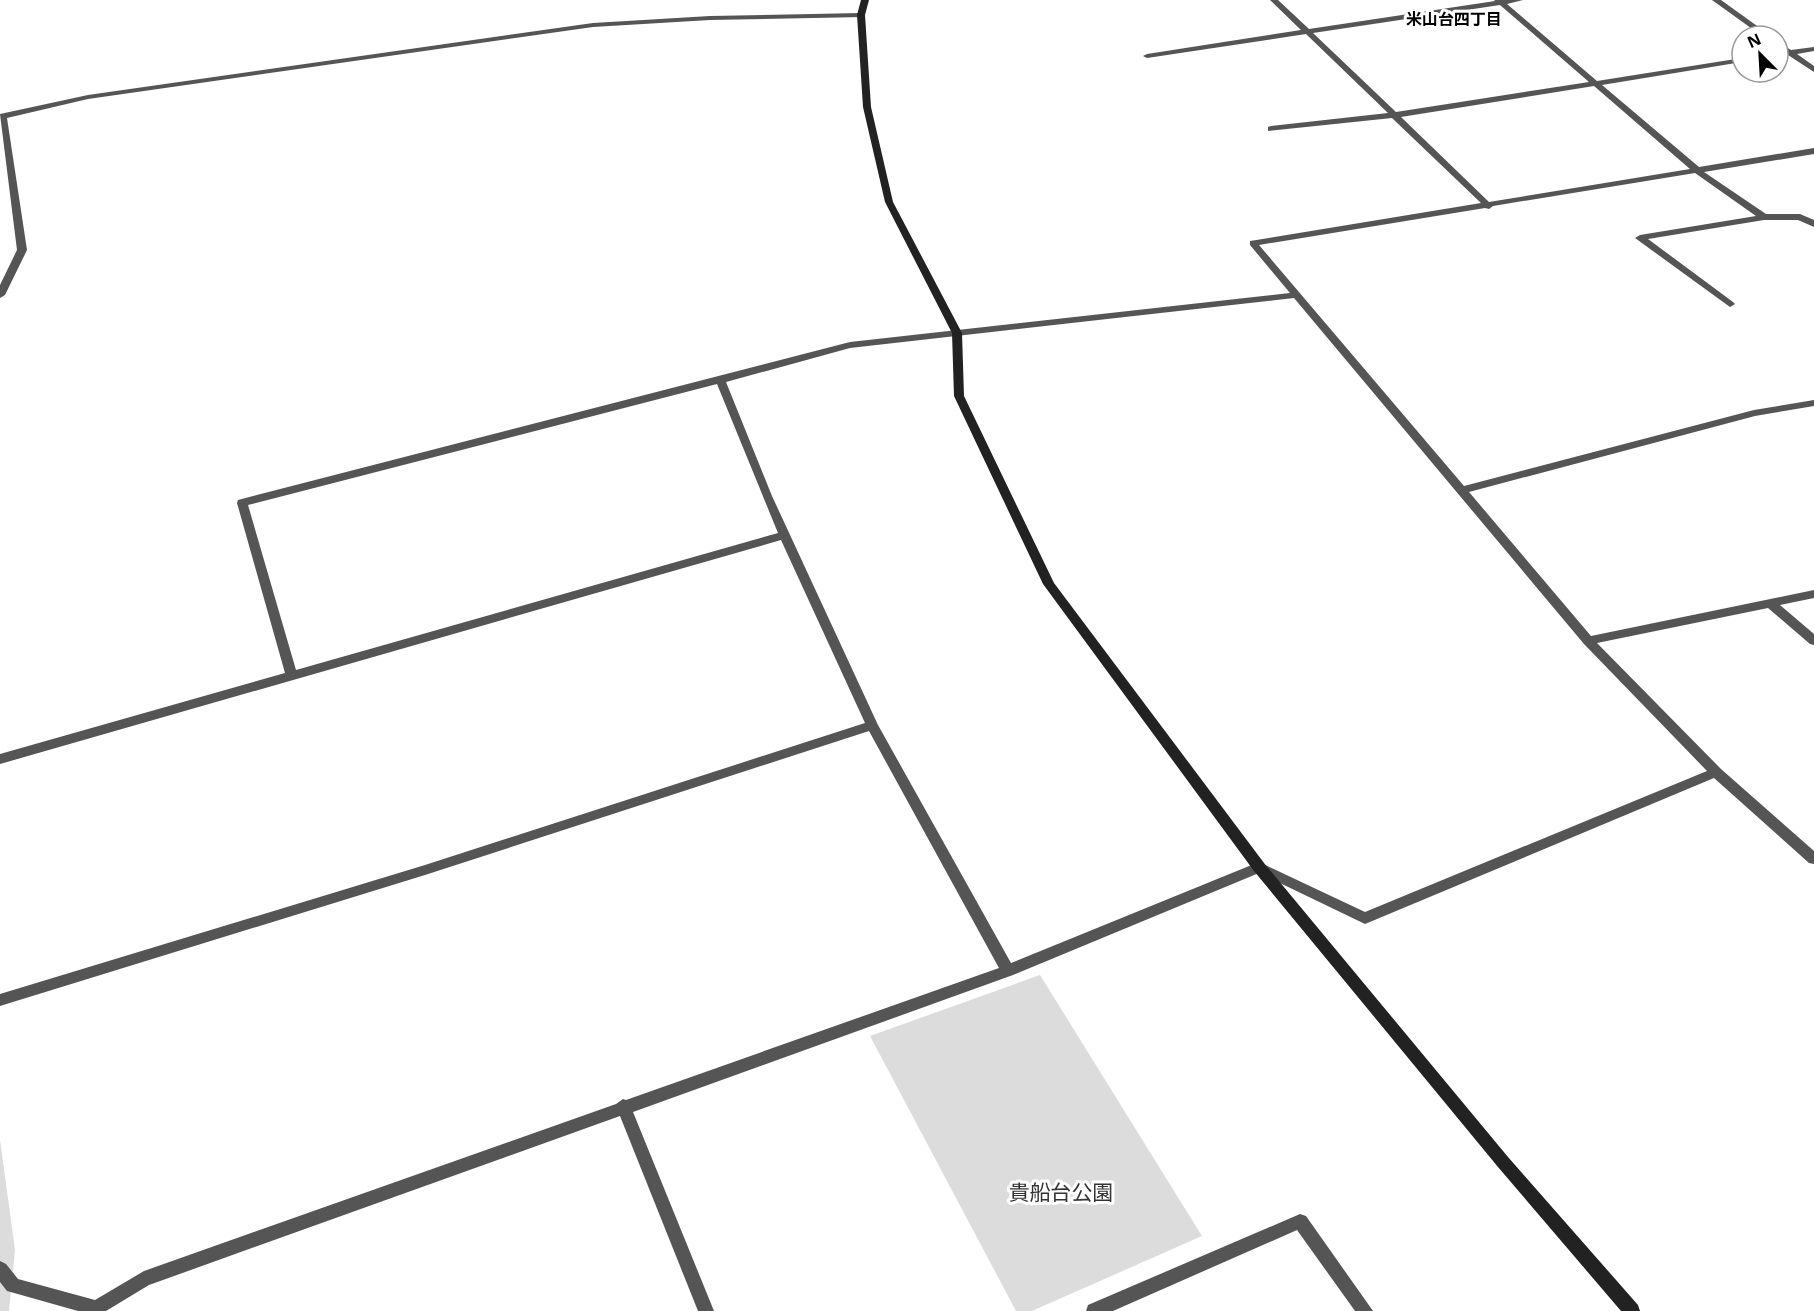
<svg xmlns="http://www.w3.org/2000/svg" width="1814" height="1311" font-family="'Noto Sans','Noto Sans JP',sans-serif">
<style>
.green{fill:#dcdcdc}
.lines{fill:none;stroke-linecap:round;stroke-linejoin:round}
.street{fill:#555;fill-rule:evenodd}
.secondary{fill:#222;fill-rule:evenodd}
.labels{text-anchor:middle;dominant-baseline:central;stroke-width:6;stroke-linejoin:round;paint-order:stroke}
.far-neighbourhood-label{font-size:16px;font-weight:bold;fill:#000;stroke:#fff}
.near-park-label{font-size:21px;fill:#333;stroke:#fff}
</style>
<rect width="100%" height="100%" fill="#fff"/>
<path class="green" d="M 1040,975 L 1202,1236 L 1032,1311 L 1016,1311 L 870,1036 Z
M 0,1140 L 15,1250 L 9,1311 L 0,1311 Z"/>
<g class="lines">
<path class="street" d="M 1270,0 L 1278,0 L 1309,29 L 1495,1 L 1494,0 L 1523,0 L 1507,4 L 1597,81 L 1742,58 L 1742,62 L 1602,85 L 1699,167 L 1814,148 L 1814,154 L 1704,172 L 1766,214 L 1800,214 L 1814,220 L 1814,227 L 1798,220 L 1764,220 L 1648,239 L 1733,302 L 1735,304 L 1730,307 L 1635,238 L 1640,235 L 1756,216 L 1695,173 L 1493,206 L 1489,209 L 1485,208 L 1259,245 L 1464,486 L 1754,410 L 1814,400 L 1814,406 L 1755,416 L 1469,492 L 1591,636 L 1814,590 L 1814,598 L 1780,605 L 1814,634 L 1814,645 L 1810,644 L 1768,608 L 1597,643 L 1721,769 L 1814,851 L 1814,864 L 1809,863 L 1714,778 L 1365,924 L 1259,873 L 1013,975 L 633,1112 L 714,1311 L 698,1311 L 620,1116 L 149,1285 L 106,1311 L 78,1311 L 7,1291 L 0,1282 L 0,1261 L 6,1264 L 18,1279 L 95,1300 L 144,1271 L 616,1104 L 623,1099 L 626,1100 L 999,968 L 869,731 L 425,875 L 0,1006 L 0,994 L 425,865 L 865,723 L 781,540 L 0,764 L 0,754 L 285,673 L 237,503 L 238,500 L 850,342 L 1290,293 L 1250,245 L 1250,241 L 1481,203 L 1392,118 L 1268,131 L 1268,127 L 1271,126 L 1388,113 L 1306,34 L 1147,58 L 1143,56 L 1147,54 L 1301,30 ZM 1500,5 L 1589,82 L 1396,112 L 1313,33 ZM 1594,86 L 1690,169 L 1489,202 L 1401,117 ZM 1294,298 L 1584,644 L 1707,771 L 1365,912 L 1259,862 L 1011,963 L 878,725 L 772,496 L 726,382 L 850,348 ZM 717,384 L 778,533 L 296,670 L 248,505 Z
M 1712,0 L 1721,0 L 1771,36 L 1762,36 Z
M 861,13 L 865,15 L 864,17 L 710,20 L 593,27 L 88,99 L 7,118 L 27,250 L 5,295 L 0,298 L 0,285 L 17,250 L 0,114 L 88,95 L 593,23 L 710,16 Z
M 1778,42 L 1791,50 L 1814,47 L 1814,51 L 1797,54 L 1814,66 L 1814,72 L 1788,55 L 1783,55 L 1783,51 L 1778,48 Z
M 1300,1214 L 1306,1216 L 1373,1311 L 1355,1311 L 1297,1230 L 1113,1311 L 1086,1311 L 1088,1305 Z"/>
<path class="secondary" d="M 861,0 L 869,0 L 865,15 L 871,107 L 893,202 L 962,333 L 964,396 L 1054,583 L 1264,863 L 1508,1157 L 1638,1305 L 1640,1311 L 1621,1311 L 1498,1167 L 1254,871 L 1043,584 L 954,396 L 952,333 L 885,202 L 863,107 L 857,15 Z"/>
</g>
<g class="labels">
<g class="far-neighbourhood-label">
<text x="1454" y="19">米山台四丁目</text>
</g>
<g class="near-park-label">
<text x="1061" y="1192">貴船台公園</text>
</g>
</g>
<g transform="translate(1760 54) rotate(336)"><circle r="28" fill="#ffffff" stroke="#999999" stroke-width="1.5"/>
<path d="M0-4.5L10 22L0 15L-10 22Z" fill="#000000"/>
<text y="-9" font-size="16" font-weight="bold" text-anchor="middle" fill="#000000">N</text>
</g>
</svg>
